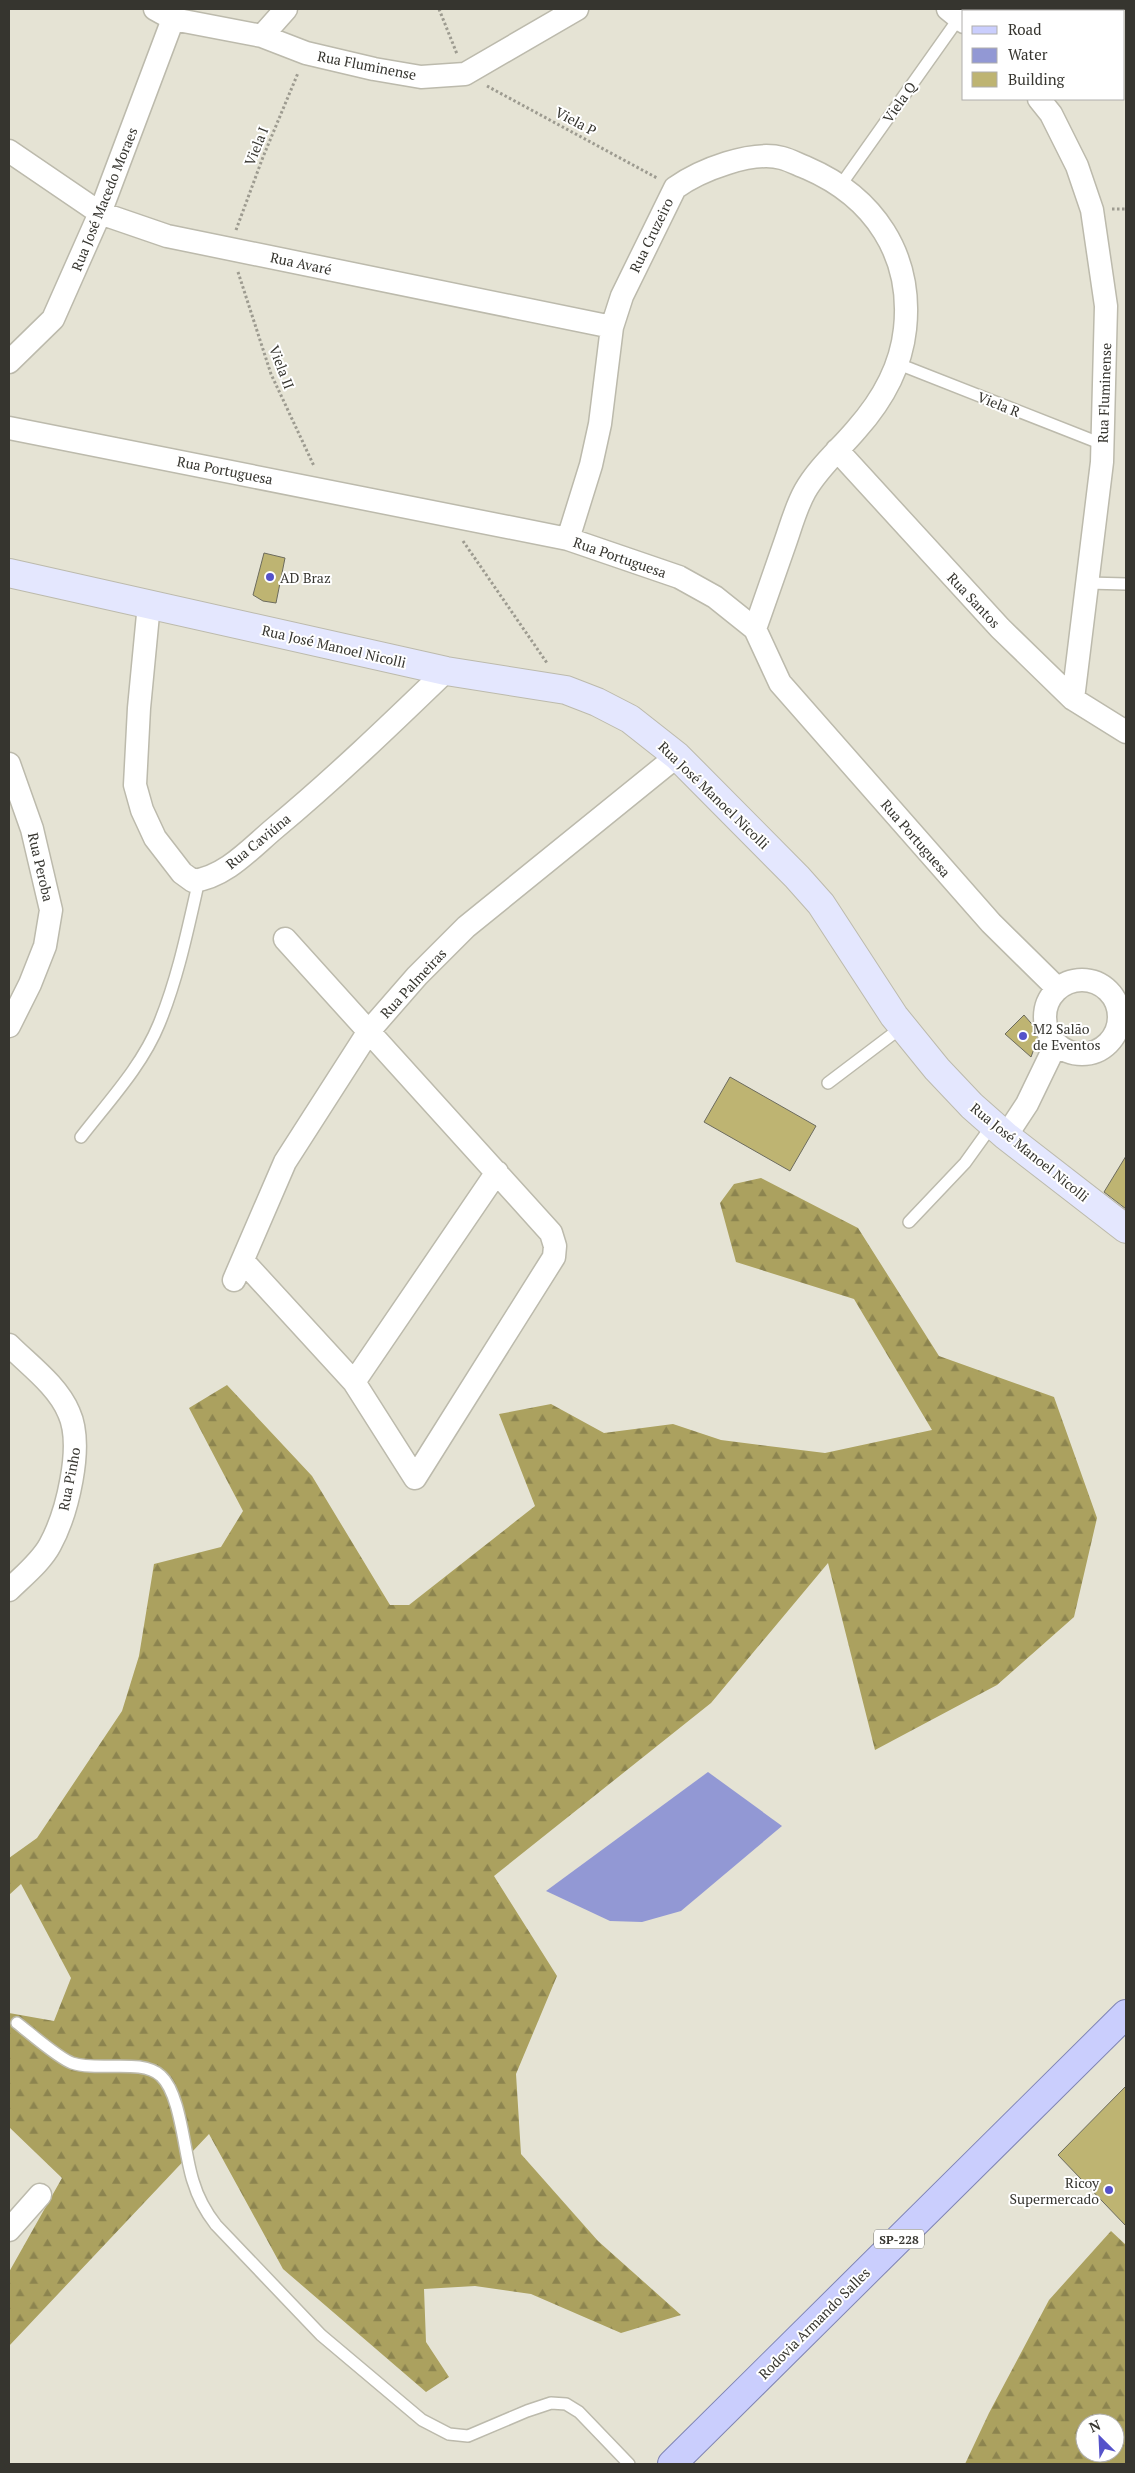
<svg xmlns="http://www.w3.org/2000/svg" width="1135" height="2473" font-family="'PT Serif',serif">
<style>
.forest{fill:url(#forest-firs);fill-rule:evenodd}
.water{fill:#9298d4}
.building{fill:#beb472;stroke:#6c6b5d}
.lines{fill:none;stroke-linecap:round;stroke-linejoin:round}
.lane-casing{stroke:#bcbaac;stroke-width:14}
.street-casing{stroke:#bcbaac;stroke-width:25}
.secondary-casing{stroke:#bcbaac;stroke-width:30}
.primary-casing{stroke:#7f84b4;stroke-width:30}
.path{stroke:#9d9b90;stroke-width:3;stroke-dasharray:2.5 2.5;stroke-linecap:butt}
.lane{stroke:#fff;stroke-width:11}
.street{stroke:#fff;stroke-width:22}
.secondary{stroke:#e4e7fe;stroke-width:28}
.primary{stroke:#cacefd;stroke-width:28}
.poi-dot{fill:#5552ca;stroke:#fff;stroke-width:2}
.labels{text-anchor:middle;dominant-baseline:central;stroke-width:4;stroke-linejoin:round;paint-order:stroke}
.shield{fill:#fff;stroke:#72726d;stroke-width:1}
.shield-label{font-size:12px;font-weight:bold;fill:#36352f}
.street-label{font-size:14px;fill:#36352f;stroke:#fff}
.poi-label{font-size:14px;fill:#36352f;stroke:#fff;text-anchor:start}
</style>
<defs>
<pattern id="forest-firs" width="22" height="20" patternUnits="userSpaceOnUse" patternTransform="scale(1.25)"><rect width="22" height="20" fill="#aba15f"/><path d="M5 1l3.5 6h-7zM16 11l3.5 6h-7z" fill="#8c844f"/></pattern>
</defs>
<rect width="100%" height="100%" fill="#e5e3d4"/>
<path class="forest" d="M 761,1178 L 858,1228 L 939,1356 L 1054,1397 L 1097,1518 L 1074,1617 L 997,1685 L 875,1750 L 828,1563 L 711,1703 L 494,1876 L 557,1976 L 516,2074 L 521,2154 L 598,2241 L 681,2315 L 621,2333 L 531,2294 L 475,2286 L 424,2289 L 426,2342 L 449,2377 L 426,2392 L 283,2269 L 209,2134 L 9,2346 L 9,2272 L 62,2178 L 9,2127 L 9,2013 L 54,2021 L 71,1978 L 21,1884 L 9,1895 L 9,1858 L 37,1838 L 122,1711 L 139,1656 L 154,1564 L 221,1547 L 243,1511 L 189,1408 L 227,1385 L 312,1476 L 390,1605 L 409,1605 L 535,1506 L 499,1414 L 551,1404 L 604,1433 L 673,1424 L 721,1440 L 825,1453 L 932,1430 L 854,1299 L 736,1262 L 720,1203 L 734,1184 Z
M 1111,2231 L 1126,2245 L 1126,2464 L 965,2464 L 989,2413 L 1049,2300 ZM 1085,2423 L 1115,2423 L 1115,2453 L 1085,2453 Z"/>
<path class="water" d="M 708,1772 L 782,1826 L 681,1911 L 642,1922 L 610,1921 L 546,1891 Z"/>
<path class="building" d="M 264,553 L 285,558 L 276,603 L 263,601 L 253,595 Z
M 1024,1015 L 1037,1030 L 1038,1038 L 1031,1057 L 1005,1034 Z
M 730,1077 L 816,1126 L 790,1171 L 704,1122 Z
M 1126,1156 L 1126,1209 L 1104,1192 Z
M 1126,2086 L 1126,2226 L 1058,2155 Z"/>
<g class="lines">
<g class="lane-casing">
<path id="lane" d="M 840,186 L 959,18
M 896,363 L 1102,444
M 1088,583 L 1126,584
M 828,1083 L 902,1027
M 81,1137 C 108,1102 142,1066 159,1024 C 178,978 188,928 199,880
M 909,1222 L 965,1163 L 993,1124
M 17,2023 C 30,2033 58,2058 72,2063 C 98,2072 142,2058 161,2076 C 181,2094 184,2154 193,2181 C 198,2198 205,2211 216,2225 L 321,2335 L 422,2420 L 449,2434 L 468,2436 L 527,2411 L 551,2403 L 566,2404 L 579,2412 L 629,2464"/>
</g>
<g class="street-casing">
<path id="street" d="M 155,9 L 173,19 L 262,36 L 306,53 L 374,69 L 421,77 L 465,74 L 577,9
M 948,9 L 964,22
M 262,36 L 286,9
M 1039,99 L 1051,114 L 1077,166 L 1092,210 L 1106,306 L 1102,462 L 1073,699
M 9,151 L 100,213 L 167,236 L 612,327
M 9,362 L 53,319 L 100,213 L 173,19
M 9,428 L 568,539 L 679,577 L 715,597 L 755,629 L 780,683 L 991,923 L 1057,988
M 837,450 L 1000,628 L 1073,699 L 1126,732
M 568,539 L 591,465 L 600,424 L 612,327 L 622,296 L 675,188 C 700,170 752,150 782,158 C 790,160 799,165 807,168 C 874,197 913,255 905,329 C 901,367 881,402 856,430 C 839,450 818,468 805,491 C 796,507 791,526 785,543 C 775,572 765,601 755,629
M 149,604 L 139,708 L 135,785 L 142,810 L 155,838 L 182,873 L 193,881 C 226,877 251,848 275,828 C 335,778 390,725 446,671
M 9,764 L 32,829 L 51,910 L 45,946 L 30,984 L 9,1026
M1045 1017a37 37 0 1 1 74 0a37 37 0 1 1-74 0Z
M 1006,1136 L 1027,1104 L 1056,1044
M 243,1261 L 354,1382 L 415,1478 L 554,1257 L 555,1246 L 551,1233 L 285,939
M 234,1280 L 285,1162 L 369,1031 L 417,976 L 466,927 L 677,756
M 9,1345 C 29,1365 58,1386 69,1413 C 84,1446 67,1514 50,1545 C 41,1562 22,1577 9,1590
M 354,1382 L 497,1172
M 9,2230 L 40,2195"/>
</g>
<g class="secondary-casing">
<path id="secondary" d="M 9,573 L 446,671 L 566,690 L 597,702 L 630,719 L 677,756 L 797,877 L 821,904 L 894,1016 L 937,1069 L 972,1106 L 1006,1136 L 1126,1229"/>
</g>
<g class="primary-casing">
<path id="primary" d="M 672,2464 L 1126,2014"/>
</g>
<path class="path" d="M 439,9 L 457,54
M 487,86 L 657,178
M 1112,209 L 1126,209
M 236,230 L 263,157 L 298,73
M 238,272 L 271,374 L 314,466
M 463,541 L 547,663"/>
<use href="#lane" class="lane"/>
<use href="#street" class="street"/>
<use href="#secondary" class="secondary"/>
<use href="#primary" class="primary"/>
</g>
<g class="poi-dot">
<circle cx="270" cy="577" r="5"/>
<circle cx="1023" cy="1036" r="5"/>
<circle cx="1109" cy="2190" r="5"/>
</g>
<g class="labels">
<rect class="shield" x="874" y="2229.5" width="50" height="19" rx="4"/>
<g class="shield-label">
<text x="899" y="2239">SP-228</text>
</g>
<g class="street-label">
<text transform="translate(367 65) rotate(11)">Rua Fluminense</text>
<text transform="translate(899 102) rotate(-55)">Viela Q</text>
<text transform="translate(576 121) rotate(28)">Viela P</text>
<text transform="translate(256 146) rotate(-68)">Viela I</text>
<text transform="translate(104 199) rotate(-68)">Rua José Macedo Moraes</text>
<text transform="translate(651 235) rotate(-64)">Rua Cruzeiro</text>
<text transform="translate(301 263) rotate(12)">Rua Avaré</text>
<text transform="translate(282 367) rotate(69)">Viela II</text>
<text transform="translate(1104 393) rotate(-88)">Rua Fluminense</text>
<text transform="translate(999 404) rotate(22)">Viela R</text>
<text transform="translate(225 470) rotate(11)">Rua Portuguesa</text>
<text transform="translate(620 557) rotate(19)">Rua Portuguesa</text>
<text transform="translate(974 600) rotate(47)">Rua Santos</text>
<text transform="translate(334 646) rotate(13)">Rua José Manoel Nicolli</text>
<text transform="translate(714 795) rotate(44)">Rua José Manoel Nicolli</text>
<text transform="translate(916 838) rotate(49)">Rua Portuguesa</text>
<text transform="translate(258 841) rotate(-39)">Rua Caviúna</text>
<text transform="translate(41 867) rotate(77)">Rua Peroba</text>
<text transform="translate(413 983) rotate(-47)">Rua Palmeiras</text>
<text transform="translate(1030 1152) rotate(39)">Rua José Manoel Nicolli</text>
<text transform="translate(69 1479) rotate(-79)">Rua Pinho</text>
<text transform="translate(814 2323) rotate(-45)">Rodovia Armando Salles</text>
</g>
<g class="poi-label">
<text x="280" y="577">AD Braz</text>
<text x="1033" y="1028">M2 Salão<tspan x="1033" dy="16">de Eventos</tspan></text>
<text x="1099" y="2182" text-anchor="end">Ricoy<tspan x="1099" dy="16">Supermercado</tspan></text>
</g>
</g>
<rect width="1135" height="2473" fill="none" stroke="#36352f" stroke-width="20"/>
<rect x="962" y="10" width="162" height="90" fill="#ffffff" stroke="#afaeac"/>
<rect x="972" y="26" width="25" height="8" fill="#cacefd" stroke="#afaeac"/>
<text x="1008" y="35" font-size="15" fill="#36352f">Road</text>
<rect x="972" y="48" width="25" height="15" fill="#9298d4" stroke="#afaeac"/>
<text x="1008" y="60" font-size="15" fill="#36352f">Water</text>
<rect x="972" y="72" width="25" height="15" fill="#beb472" stroke="#afaeac"/>
<text x="1008" y="85" font-size="15" fill="#36352f">Building</text>
<g transform="translate(1100 2438) rotate(336)"><circle r="24" fill="#ffffff" stroke="#afaeac"/>
<path d="M0-4L9 19L0 12L-9 19Z" fill="#5552ca"/>
<text y="-8" font-size="14" font-weight="bold" text-anchor="middle" fill="#36352f">N</text>
</g>
</svg>
